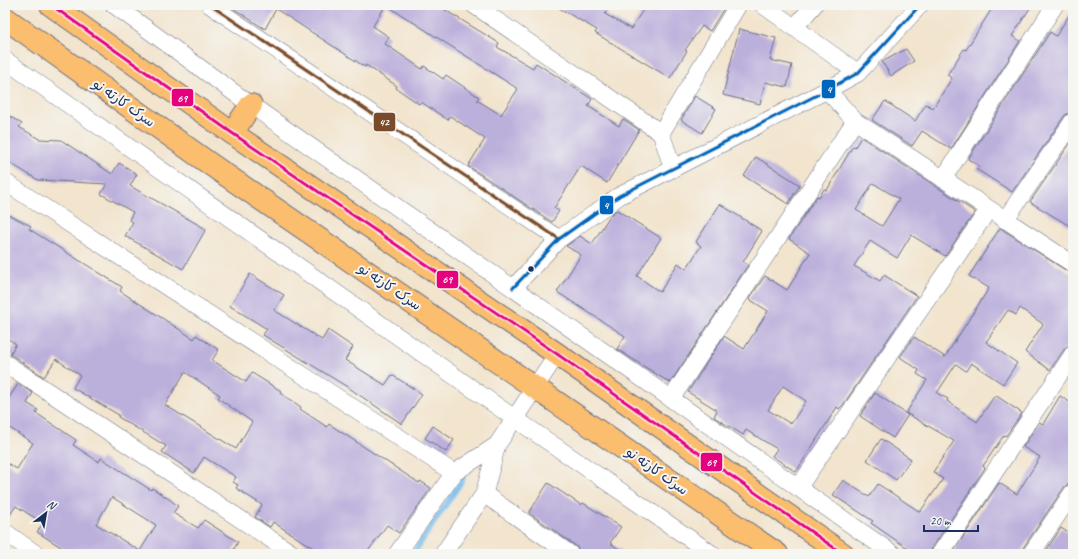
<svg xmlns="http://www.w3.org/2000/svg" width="1078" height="559" font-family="Caveat,'Playpen Sans Arabic',sans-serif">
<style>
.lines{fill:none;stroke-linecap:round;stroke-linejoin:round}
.stream{stroke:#76beee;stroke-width:5.5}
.building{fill:#bbafdb;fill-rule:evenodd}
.minor-casing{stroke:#666e85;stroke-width:18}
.highway-casing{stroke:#666e85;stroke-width:24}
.minor{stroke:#fff;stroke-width:17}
.highway{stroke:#fbbd6e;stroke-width:22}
.bus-1-casing{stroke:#f6f6f2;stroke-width:6}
.bus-2-casing{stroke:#f6f6f2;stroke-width:6}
.bus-3-casing{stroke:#f6f6f2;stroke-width:6}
.bus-1{stroke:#e5007d;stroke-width:3}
.bus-2{stroke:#7a4b2a;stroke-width:3}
.bus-3{stroke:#0065bd;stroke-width:3}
.bus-dot{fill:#1b2f5e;stroke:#f6f6f2;stroke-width:1.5}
.labels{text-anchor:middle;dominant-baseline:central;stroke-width:4;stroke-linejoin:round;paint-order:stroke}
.street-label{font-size:14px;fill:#1b2f5e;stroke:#f6f6f2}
.line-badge{stroke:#f6f6f2;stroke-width:1.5}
.badge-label{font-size:11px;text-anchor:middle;font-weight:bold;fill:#fff}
</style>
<rect width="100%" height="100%" fill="#f6f6f2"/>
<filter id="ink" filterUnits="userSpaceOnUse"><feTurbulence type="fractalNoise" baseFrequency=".025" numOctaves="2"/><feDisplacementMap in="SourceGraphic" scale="8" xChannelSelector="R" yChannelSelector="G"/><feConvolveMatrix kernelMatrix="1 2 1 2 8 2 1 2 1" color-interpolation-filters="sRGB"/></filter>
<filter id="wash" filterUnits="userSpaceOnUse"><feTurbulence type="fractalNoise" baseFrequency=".012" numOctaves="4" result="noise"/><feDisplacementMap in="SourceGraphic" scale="16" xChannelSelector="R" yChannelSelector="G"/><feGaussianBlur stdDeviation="0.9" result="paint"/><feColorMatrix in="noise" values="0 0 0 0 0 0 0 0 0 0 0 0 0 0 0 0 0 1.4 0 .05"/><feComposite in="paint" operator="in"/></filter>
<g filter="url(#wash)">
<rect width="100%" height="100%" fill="#f2e4cd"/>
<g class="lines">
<path class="stream" d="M 413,554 L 463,479"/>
</g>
<g id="blocks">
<path class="building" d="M 228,5 L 386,5 L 373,26 L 389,37 L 385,44 L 422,69 L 424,66 L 443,79 L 446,75 L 479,97 L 477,100 L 501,115 L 518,89 L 386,5 L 448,5 L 445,10 L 499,43 L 497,47 L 533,68 L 536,63 L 592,99 L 588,106 L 619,126 L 623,119 L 639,130 L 607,183 L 581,166 L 554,208 L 559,211 L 552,222 L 468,166 L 485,139 L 450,116 L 448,120 L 421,102 L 419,104 L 396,88 L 397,86 L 366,65 L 365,67 L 276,9 L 265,29 Z
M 554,5 L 611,5 L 605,14 L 631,29 L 646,5 L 726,5 L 710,31 L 702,26 L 685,50 L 687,51 L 670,78 L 595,33 L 597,30 Z
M 994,5 L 1032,5 L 1012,36 L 1020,41 L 951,149 L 922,131 L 912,146 L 872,120 L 885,101 L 915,121 L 926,104 L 933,108 L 952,78 L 947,75 L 964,49 L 966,50 Z
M 1073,9 L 1073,111 L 1065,115 L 1012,192 L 976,169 L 979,166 L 968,159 L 1050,32 L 1056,36 Z
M 739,29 L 776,38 L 770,60 L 792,65 L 787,87 L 765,82 L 760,104 L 723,95 Z
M 906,49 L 914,61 L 891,76 L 882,62 Z
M 695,96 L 716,109 L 702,133 L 681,120 Z
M 5,113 L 22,124 L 19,127 L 39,139 L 61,140 L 112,174 L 119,163 L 137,174 L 130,186 L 206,229 L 183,269 L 125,236 L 133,222 L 129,220 L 133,212 L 101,194 L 107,184 L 38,180 L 5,160 Z
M 861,137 L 975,212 L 945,256 L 911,235 L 897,258 L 870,241 L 854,266 L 880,281 L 884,275 L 917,296 L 843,405 L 839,409 L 837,407 L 796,472 L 772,456 L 777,449 L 746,430 L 743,435 L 714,417 L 717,410 L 688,392 L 724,336 L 744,349 L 768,311 L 749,299 L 765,276 L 787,290 L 810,253 L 789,239 L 817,196 L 819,197 L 824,189 L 827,190 L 853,146 L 855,147 ZM 873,183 L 899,199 L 882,226 L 856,210 ZM 783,386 L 806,401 L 791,424 L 768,410 Z
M 1073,139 L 1073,228 L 1030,202 Z
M 756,157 L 800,185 L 788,204 L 744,176 Z
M 720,204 L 762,231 L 743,262 L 748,265 L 670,383 L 617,349 L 625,336 L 557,292 L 581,255 L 566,246 L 580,236 L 592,244 L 611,214 L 617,210 L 661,238 L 637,276 L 660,292 L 678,263 L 686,269 L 701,246 L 696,242 Z
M 5,213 L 31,226 L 29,229 L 122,287 L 120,291 L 162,318 L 194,339 L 196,335 L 219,350 L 212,360 L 246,382 L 252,373 L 281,391 L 280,393 L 301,407 L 300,409 L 327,427 L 329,424 L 419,483 L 420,481 L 431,488 L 399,533 L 387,525 L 366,554 L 322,554 L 273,522 L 270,527 L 255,517 L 262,505 L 236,488 L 238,485 L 233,482 L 236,477 L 204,457 L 194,473 L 162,452 L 166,446 L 118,417 L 119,415 L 73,388 L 80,375 L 56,359 L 44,377 L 10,354 L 16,344 L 5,337 ZM 185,372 L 220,395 L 218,398 L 252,422 L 236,449 L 165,405 Z
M 1000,228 L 1073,275 L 1073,342 L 1065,348 L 1050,370 L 1025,352 L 1043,324 L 1020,308 L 1016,315 L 1008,310 L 986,342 L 1017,363 L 1003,384 L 971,363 L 966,371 L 956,364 L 937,393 L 948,399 L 947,401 L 977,422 L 995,395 L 1022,413 L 1006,436 L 1004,435 L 983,466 L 985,468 L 932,548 L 930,554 L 916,554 L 871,523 L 873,521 L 833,495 L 843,480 L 869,497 L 878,484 L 920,512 L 943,479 L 933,472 L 954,441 L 906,413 L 927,380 L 917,374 L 919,370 L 900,357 L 914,337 L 945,357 L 989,288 L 969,276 Z
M 250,274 L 284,295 L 274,310 L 322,340 L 328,330 L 353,347 L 345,360 L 385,385 L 392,375 L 422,394 L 402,424 L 349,388 L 263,335 L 267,329 L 230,306 Z
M 18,384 L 33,393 L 27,403 L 38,410 L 36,413 L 76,440 L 73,445 L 99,462 L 101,458 L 151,490 L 152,488 L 169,499 L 178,506 L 173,513 L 198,528 L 204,520 L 238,542 L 231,554 L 72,554 L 37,532 L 43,523 L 16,506 L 5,522 L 5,462 L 17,469 L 33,443 L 5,425 L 5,404 ZM 112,497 L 156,525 L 140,551 L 96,524 Z
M 875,393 L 908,415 L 893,438 L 860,416 Z
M 1060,396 L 1073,404 L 1073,482 L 1065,486 L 1023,548 L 1021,554 L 952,554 L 999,483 L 1017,494 L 1040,457 L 1023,447 L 1039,422 L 1043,424 Z
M 433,426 L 454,440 L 446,452 L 425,438 Z
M 881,439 L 911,459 L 896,480 L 867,460 Z
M 548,483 L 581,505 L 583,503 L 621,527 L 610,543 L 627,554 L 582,554 L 576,546 L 529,513 Z
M 1061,528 L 1073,536 L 1073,554 L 1055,554 L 1047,549 Z"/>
</g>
</g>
<g filter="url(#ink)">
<use href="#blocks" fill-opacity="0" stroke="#666e85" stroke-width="1"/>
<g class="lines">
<g class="minor-casing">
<path id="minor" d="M 114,5 L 251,105 L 893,554
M 210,5 L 559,239
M 474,5 L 661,133 L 673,169
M 763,5 L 858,73
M 794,28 L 814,5
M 5,60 L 514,418 L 712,554
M 827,90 L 855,121 L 1073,264
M 661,133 L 738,5
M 943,179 L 1055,5
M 5,182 L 454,473
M 1005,220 L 1073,121
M 513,288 L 559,239 L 619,196 L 827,90 L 858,73 L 920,5
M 5,363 L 293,554
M 671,399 L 855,121
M 798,488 L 989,209
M 484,494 L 570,554
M 5,532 L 36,554
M 397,554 L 454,473 L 497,445
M 443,554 L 484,494 L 497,445 L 557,354
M 940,554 L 1073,354
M 1031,554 L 1073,492"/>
</g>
<g class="highway-casing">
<path id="highway" d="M 51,5 L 232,133 L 557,354 L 843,554
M 5,18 L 210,164 L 777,554
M 232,133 L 251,105"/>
</g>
<use href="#minor" class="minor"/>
<use href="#highway" class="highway"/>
<g class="bus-1-casing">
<path id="bus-1" d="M 51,5 L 232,133 L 557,354 L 843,554"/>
</g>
<g class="bus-2-casing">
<path id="bus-2" d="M 210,5 L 559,239"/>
</g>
<g class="bus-3-casing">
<path id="bus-3" d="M 513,288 L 559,239 L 619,196 L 827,90 L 858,73 L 920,5"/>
</g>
<use href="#bus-1" class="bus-1"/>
<use href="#bus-2" class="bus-2"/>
<use href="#bus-3" class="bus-3"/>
</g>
</g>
<circle class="bus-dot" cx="531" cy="269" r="3.5"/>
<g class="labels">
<g class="street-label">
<text transform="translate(124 103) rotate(35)">سرک کارته نو</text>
<text transform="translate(390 287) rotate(34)">سرک کارته نو</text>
<text transform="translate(657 471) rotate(35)">سرک کارته نو</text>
</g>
</g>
<g class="line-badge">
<rect x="821" y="79" width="15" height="20" rx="4" fill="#0065bd"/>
<rect x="171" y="88" width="23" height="19" rx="4" fill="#e5007d"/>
<rect x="373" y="112" width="23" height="20" rx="4" fill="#7a4b2a"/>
<rect x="599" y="195" width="15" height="20" rx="4" fill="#0065bd"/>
<rect x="436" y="270" width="23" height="19" rx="4" fill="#e5007d"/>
<rect x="700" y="452" width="23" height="20" rx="4" fill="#e5007d"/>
</g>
<g class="badge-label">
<text x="829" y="93">4</text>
<text x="182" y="102">69</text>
<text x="384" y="126">42</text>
<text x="606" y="209">4</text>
<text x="447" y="283">69</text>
<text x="711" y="466">69</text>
</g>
<rect width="1078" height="559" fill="none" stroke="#f6f6f2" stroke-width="20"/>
<g transform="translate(46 513) rotate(31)" stroke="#f6f6f2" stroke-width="3" paint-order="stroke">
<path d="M0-3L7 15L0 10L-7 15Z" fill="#1b2f5e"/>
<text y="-6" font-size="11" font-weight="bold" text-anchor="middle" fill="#1b2f5e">N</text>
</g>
<path d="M924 525v6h54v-6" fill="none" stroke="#1b2f5e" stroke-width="2"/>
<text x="930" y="525" font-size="12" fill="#1b2f5e" stroke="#f6f6f2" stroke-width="3" paint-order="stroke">20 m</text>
</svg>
